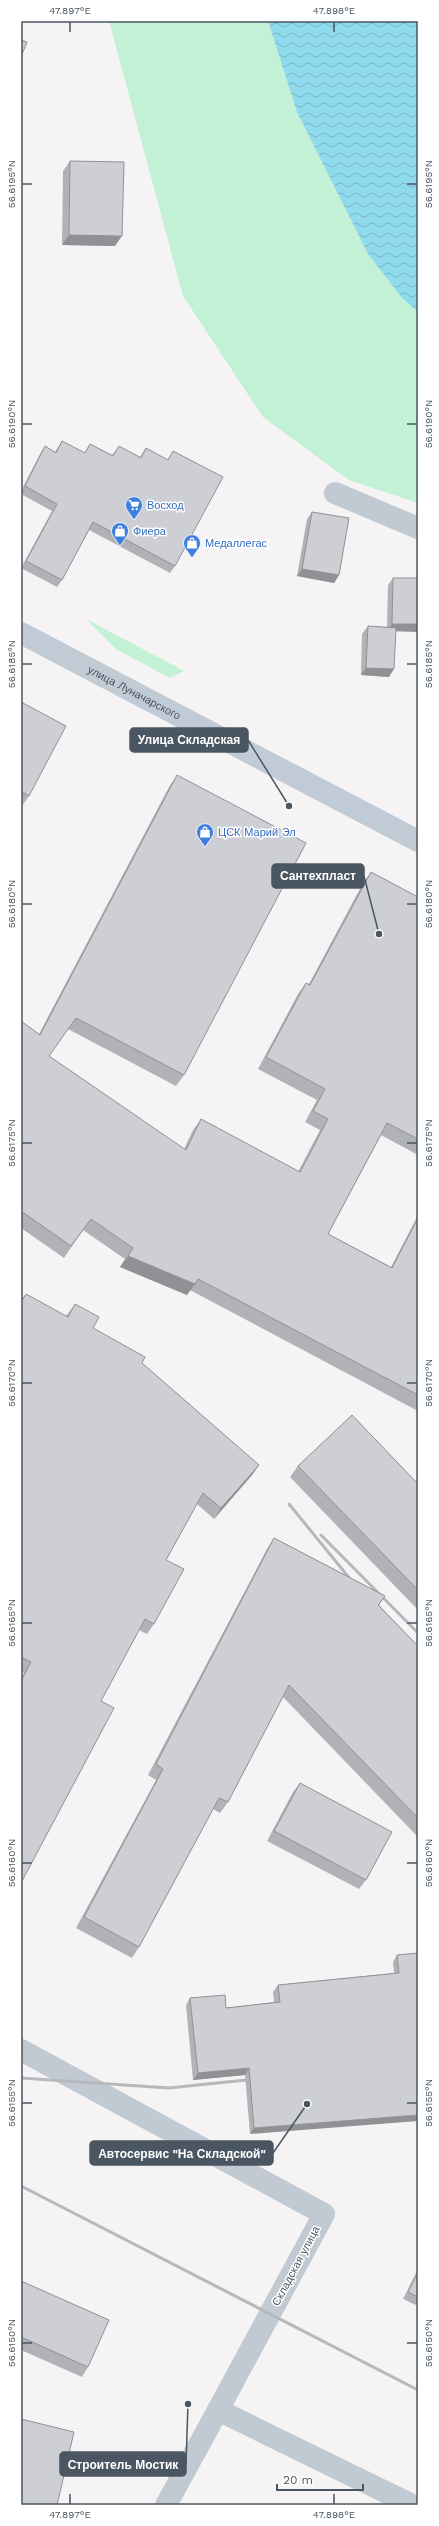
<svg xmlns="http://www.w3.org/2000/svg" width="439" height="2526" font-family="'Work Sans',sans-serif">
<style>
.grass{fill:#c3f1d5}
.water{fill:url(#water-waves)}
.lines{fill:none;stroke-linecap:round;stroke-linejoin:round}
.street{stroke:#c1cad2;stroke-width:22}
.secondary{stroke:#c1cbd6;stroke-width:22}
.rail{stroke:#b5b8bd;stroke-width:3}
.wall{fill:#b0b2b7}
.shaded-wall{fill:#909195}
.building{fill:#cdcfd5;stroke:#909195}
.ticks{fill:none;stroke:#4a5661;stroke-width:1.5}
.labels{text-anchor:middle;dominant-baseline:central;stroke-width:3;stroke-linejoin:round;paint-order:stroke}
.shop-label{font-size:11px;fill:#366cbe;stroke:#fff;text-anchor:start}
.street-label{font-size:11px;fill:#4a5661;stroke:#fff}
.leader{fill:none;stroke:#4a5661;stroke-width:1.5}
.callout-dot{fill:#4a5661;stroke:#fff;stroke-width:1.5}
.callout{fill:#4a5661;stroke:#4a5661;stroke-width:1.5}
.callout-label{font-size:12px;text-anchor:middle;font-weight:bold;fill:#fff}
.neatline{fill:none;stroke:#4a5661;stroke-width:1.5}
.ticks-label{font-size:10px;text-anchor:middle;fill:#4a5661}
</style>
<defs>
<pattern id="water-waves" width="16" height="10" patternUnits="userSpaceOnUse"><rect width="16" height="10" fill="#90daee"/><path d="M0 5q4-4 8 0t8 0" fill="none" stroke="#78b4c4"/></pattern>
</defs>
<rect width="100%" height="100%" fill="#f5f3f3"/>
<path class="grass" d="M 109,21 L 268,21 L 297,112 L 368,254 L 403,299 L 418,312 L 418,503 L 349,480 L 263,417 L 183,296 Z
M 86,619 L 184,671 L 170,678 L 116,649 Z"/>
<path class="water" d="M 268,21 L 418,21 L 418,312 L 403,299 L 368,254 L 297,112 Z"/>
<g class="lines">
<path class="street" d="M 335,493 L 418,528
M 21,2050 L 324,2214 L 218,2410 L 412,2505
M 166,2505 L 218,2410"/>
<path class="secondary" id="s1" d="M 21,633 L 418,841"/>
<path class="rail" d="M 289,1504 L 355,1585
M 321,1535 L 418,1633
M 21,2078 L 169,2088 L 256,2079
M 21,2186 L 418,2390"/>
</g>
<path class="wall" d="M 70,161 L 115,246 L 62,245 L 63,171 Z
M 62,441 L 84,453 L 90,444 L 112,455 L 119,446 L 140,457 L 146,448 L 168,460 L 173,451 L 175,566 L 170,573 L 89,530 L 62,580 L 57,587 L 21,568 L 52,511 L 21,494 L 21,491 L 40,454 L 45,446 L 55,452 Z
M 312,512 L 339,575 L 334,583 L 297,576 L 307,519 Z
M 393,578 L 396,631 L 389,677 L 361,675 L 362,634 L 368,626 L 387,627 L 388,585 Z
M 21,702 L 29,796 L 22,806 L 21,806 Z
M 177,775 L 184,1075 L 176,1086 L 68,1029 L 49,1056 L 184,1149 L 193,1130 L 201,1119 L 298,1172 L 320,1130 L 305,1122 L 317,1100 L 258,1069 L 298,994 L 306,983 L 309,984 L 363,883 L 371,872 L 418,897 L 418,1155 L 381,1135 L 328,1234 L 391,1267 L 418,1215 L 418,1411 L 190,1290 L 187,1295 L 120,1267 L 125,1259 L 83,1230 L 64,1258 L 21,1228 L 21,1021 L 39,1034 L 169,787 Z
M 26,1294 L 66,1316 L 75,1304 L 93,1328 L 142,1363 L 259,1465 L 252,1475 L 214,1519 L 197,1504 L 166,1560 L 154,1624 L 147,1634 L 139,1630 L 101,1701 L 21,1883 L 21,1678 L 24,1673 L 21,1671 L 21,1300 Z
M 298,1466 L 418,1484 L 418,1610 L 290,1477 Z
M 274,1538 L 385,1596 L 379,1605 L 418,1646 L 418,1837 L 283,1697 L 228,1802 L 220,1813 L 213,1809 L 139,1947 L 132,1958 L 76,1928 L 156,1780 L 148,1775 L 267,1549 Z
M 300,1783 L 366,1880 L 359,1889 L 267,1841 L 293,1792 Z
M 418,1953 L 250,2134 L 245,2075 L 193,2080 L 186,2005 L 190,1998 L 226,2008 L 274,2002 L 273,1992 L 278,1985 L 394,1973 L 393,1962 L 397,1955 Z
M 418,2269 L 418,2306 L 403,2299 Z
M 21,2281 L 88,2367 L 82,2377 L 21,2350 Z"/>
<path class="shaded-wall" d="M 69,235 L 122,236 L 115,246 L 62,245 Z
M 302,569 L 339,575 L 334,583 L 297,576 Z
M 392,624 L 418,624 L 418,632 L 387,631 Z
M 366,668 L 394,669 L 389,677 L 361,675 Z
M 128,1256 L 195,1284 L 187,1295 L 120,1267 Z
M 259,1465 L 252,1475 L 214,1519 L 221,1508 Z
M 249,2068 L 245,2075 L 193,2080 L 198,2073 Z
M 418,2115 L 418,2121 L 250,2134 L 254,2128 Z"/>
<path class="building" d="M 21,40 L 27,42 L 21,57 Z
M 70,161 L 124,162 L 122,236 L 69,235 Z
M 62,441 L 85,453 L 90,444 L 113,456 L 119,446 L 141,458 L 146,448 L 168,460 L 173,451 L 223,477 L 175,566 L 93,522 L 62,580 L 26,561 L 57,504 L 25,486 L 45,446 L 56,453 Z
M 312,512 L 349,518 L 339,575 L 302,569 Z
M 393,578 L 418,578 L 418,624 L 392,624 Z
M 368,626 L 396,628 L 394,669 L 366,668 Z
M 21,702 L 66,726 L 29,796 L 21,791 Z
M 177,775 L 306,843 L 184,1075 L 76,1018 L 49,1056 L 186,1150 L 201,1119 L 300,1172 L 328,1119 L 313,1111 L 325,1089 L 266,1057 L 306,983 L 310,985 L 371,872 L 418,897 L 418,1139 L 387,1123 L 328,1234 L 392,1268 L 418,1218 L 418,1395 L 198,1279 L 195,1284 L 128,1256 L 133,1248 L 91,1219 L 71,1246 L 21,1211 L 21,1021 L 40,1035 Z
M 26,1294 L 68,1317 L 75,1304 L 99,1317 L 93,1328 L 145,1357 L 142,1363 L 259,1465 L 221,1508 L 203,1493 L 166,1560 L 184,1569 L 154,1624 L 145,1619 L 101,1701 L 114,1708 L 21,1883 L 21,1681 L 31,1662 L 21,1657 L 21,1302 Z
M 352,1415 L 418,1484 L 418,1590 L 298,1466 Z
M 274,1538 L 385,1596 L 378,1605 L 418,1646 L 418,1818 L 289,1685 L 228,1802 L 219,1798 L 139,1947 L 84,1917 L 163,1769 L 156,1764 Z
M 300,1783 L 392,1832 L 366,1880 L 274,1831 Z
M 418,1953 L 418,2115 L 254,2128 L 249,2068 L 198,2073 L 190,1998 L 225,1995 L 226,2008 L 280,2002 L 278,1985 L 399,1973 L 397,1955 Z
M 418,2272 L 418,2297 L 408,2292 Z
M 21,2281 L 109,2320 L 88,2367 L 21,2337 Z
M 21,2419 L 74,2432 L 57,2505 L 21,2505 Z"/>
<path class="ticks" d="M 70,22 L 70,32M 334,22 L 334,32M 22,184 L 32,184M 407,184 L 417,184M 22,424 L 32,424M 407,424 L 417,424M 22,664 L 32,664M 407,664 L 417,664M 22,904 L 32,904M 407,904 L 417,904M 22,1143 L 32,1143M 407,1143 L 417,1143M 22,1383 L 32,1383M 407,1383 L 417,1383M 22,1623 L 32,1623M 407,1623 L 417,1623M 22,1863 L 32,1863M 407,1863 L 417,1863M 22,2103 L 32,2103M 407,2103 L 417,2103M 22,2343 L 32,2343M 407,2343 L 417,2343M 70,2494 L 70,2504M 334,2494 L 334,2504"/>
<defs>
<g id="supermarket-pin" transform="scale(0.9)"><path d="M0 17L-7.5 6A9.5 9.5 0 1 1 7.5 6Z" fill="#3f7fe0" stroke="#fff"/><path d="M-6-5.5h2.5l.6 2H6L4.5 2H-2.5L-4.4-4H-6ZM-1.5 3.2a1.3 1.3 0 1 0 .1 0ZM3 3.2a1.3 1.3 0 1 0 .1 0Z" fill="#fff"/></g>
<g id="shop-pin" transform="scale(0.9)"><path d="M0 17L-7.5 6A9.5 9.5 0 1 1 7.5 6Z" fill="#3f7fe0" stroke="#fff"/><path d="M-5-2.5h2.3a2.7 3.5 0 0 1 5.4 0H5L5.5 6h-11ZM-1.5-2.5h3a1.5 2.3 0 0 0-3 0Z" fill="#fff"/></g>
</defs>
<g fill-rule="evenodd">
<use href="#supermarket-pin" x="134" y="505"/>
<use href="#shop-pin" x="120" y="531"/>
<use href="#shop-pin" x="192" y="543"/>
<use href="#shop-pin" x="205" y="832"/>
</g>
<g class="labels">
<g class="shop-label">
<text x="147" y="505">Восход</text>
<text x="133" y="531">Фиера</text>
<text x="205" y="543">Медаллегас</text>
<text x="218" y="832">ЦСК Марий Эл</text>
</g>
<g class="street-label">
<text stroke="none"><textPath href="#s1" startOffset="128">улица Луначарского</textPath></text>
<text transform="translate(296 2266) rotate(-62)">Складская улица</text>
</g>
</g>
<path class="leader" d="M289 806L248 740M379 934L364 876M307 2104L273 2153M188 2404L186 2464"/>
<g class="callout-dot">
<circle cx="289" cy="806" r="4"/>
<circle cx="379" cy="934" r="4"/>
<circle cx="307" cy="2104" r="4"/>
<circle cx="188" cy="2404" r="4"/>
</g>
<g class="callout">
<rect x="130" y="728" width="118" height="24" rx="4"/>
<rect x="272" y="864" width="92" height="24" rx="4"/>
<rect x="90" y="2141" width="183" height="24" rx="4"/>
<rect x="60" y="2452" width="126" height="24" rx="4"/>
</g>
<g class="callout-label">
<text x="189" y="744">Улица Складская</text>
<text x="318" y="880">Сантехпласт</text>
<text x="182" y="2158">Автосервис "На Складской"</text>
<text x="123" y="2469">Строитель Мостик</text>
</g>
<rect width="439" height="2526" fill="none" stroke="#ffffff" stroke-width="44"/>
<path d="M277 2484v6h86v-6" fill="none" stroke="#4a5661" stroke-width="2"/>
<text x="283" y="2484" font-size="12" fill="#4a5661" stroke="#ffffff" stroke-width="3" paint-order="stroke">20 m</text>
<rect x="22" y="22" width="395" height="2482" class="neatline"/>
<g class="ticks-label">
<text x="70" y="14">47.897°E</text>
<text x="334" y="14">47.898°E</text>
<text transform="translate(11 184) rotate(-90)" y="4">56.6195°N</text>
<text transform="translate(428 184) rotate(-90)" y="4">56.6195°N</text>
<text transform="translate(11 424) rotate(-90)" y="4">56.6190°N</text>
<text transform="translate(428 424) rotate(-90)" y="4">56.6190°N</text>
<text transform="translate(11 664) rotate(-90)" y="4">56.6185°N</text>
<text transform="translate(428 664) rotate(-90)" y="4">56.6185°N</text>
<text transform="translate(11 904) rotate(-90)" y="4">56.6180°N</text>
<text transform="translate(428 904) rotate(-90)" y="4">56.6180°N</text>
<text transform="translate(11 1143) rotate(-90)" y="4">56.6175°N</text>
<text transform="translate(428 1143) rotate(-90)" y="4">56.6175°N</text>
<text transform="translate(11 1383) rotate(-90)" y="4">56.6170°N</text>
<text transform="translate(428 1383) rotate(-90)" y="4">56.6170°N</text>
<text transform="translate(11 1623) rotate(-90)" y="4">56.6165°N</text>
<text transform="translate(428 1623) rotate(-90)" y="4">56.6165°N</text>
<text transform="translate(11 1863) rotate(-90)" y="4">56.6160°N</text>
<text transform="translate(428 1863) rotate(-90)" y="4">56.6160°N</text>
<text transform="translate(11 2103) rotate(-90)" y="4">56.6155°N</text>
<text transform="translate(428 2103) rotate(-90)" y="4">56.6155°N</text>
<text transform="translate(11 2343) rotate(-90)" y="4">56.6150°N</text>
<text transform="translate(428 2343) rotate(-90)" y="4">56.6150°N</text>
<text x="70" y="2518">47.897°E</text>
<text x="334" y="2518">47.898°E</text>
</g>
</svg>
